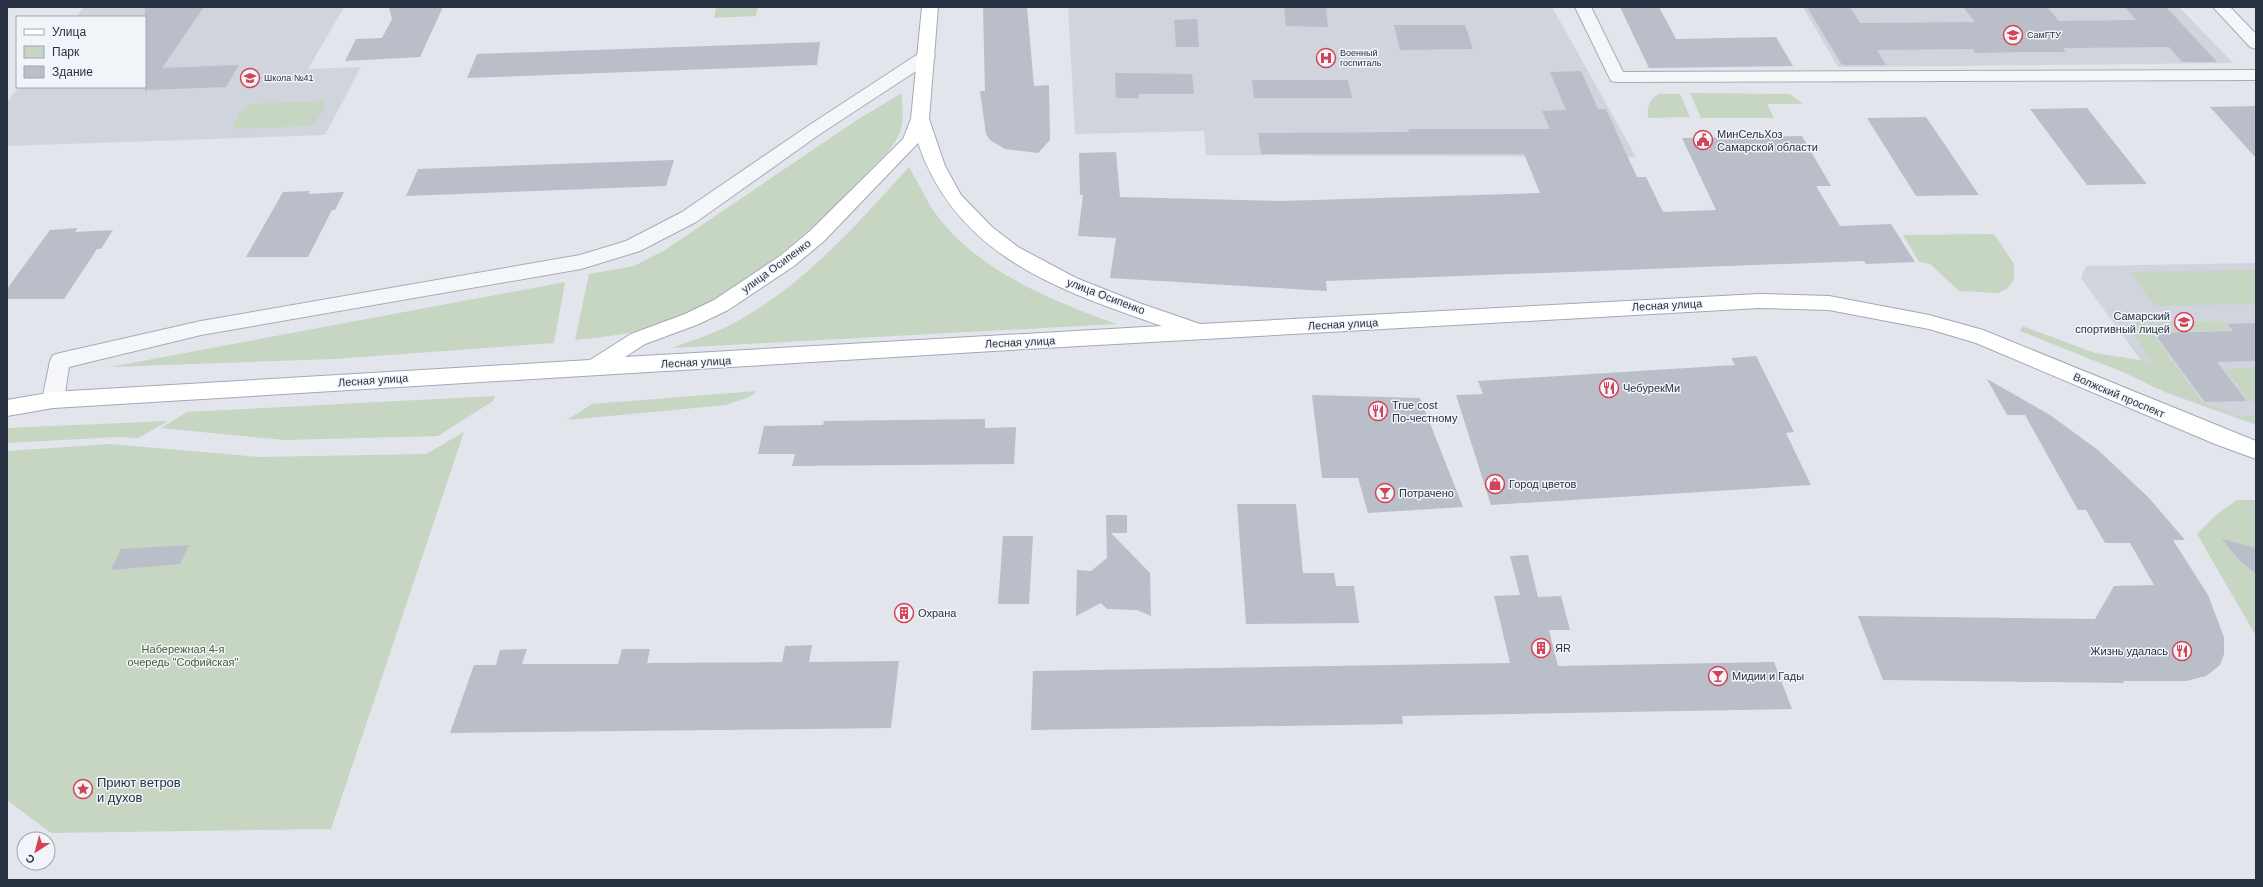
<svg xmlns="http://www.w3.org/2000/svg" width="2263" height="887" font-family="Arial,sans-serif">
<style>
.built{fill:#d0d4dd}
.green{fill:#c7d5c3}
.building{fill:#b9bec8}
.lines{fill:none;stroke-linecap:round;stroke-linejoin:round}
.minor-casing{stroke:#a7acb5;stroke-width:2}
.major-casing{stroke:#a1a9b7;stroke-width:2}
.minor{fill:#f5f6f9;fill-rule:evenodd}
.major{fill:#fff;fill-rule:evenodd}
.labels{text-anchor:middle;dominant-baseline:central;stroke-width:3;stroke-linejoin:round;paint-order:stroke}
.far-poi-label{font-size:9px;fill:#293243;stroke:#f1f4f8;text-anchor:start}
.poi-label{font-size:11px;fill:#293243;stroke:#f1f4f8;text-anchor:start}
.street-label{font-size:11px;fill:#293243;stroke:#f1f4f8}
.park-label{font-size:11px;fill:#3d5f36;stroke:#f1f4f8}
.near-poi-label{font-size:13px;fill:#293243;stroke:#f1f4f8;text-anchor:start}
</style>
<rect width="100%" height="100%" fill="#e2e5eb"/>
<path class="built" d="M 84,7 L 344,7 L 308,69 L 361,67 L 325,135 L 7,146 L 7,102 L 19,87 L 145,87 L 145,17 L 76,17 Z
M 1068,7 L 1552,7 L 1636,157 L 1206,155 L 1204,131 L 1075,134 Z
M 1803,7 L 2179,7 L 2233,63 L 1838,67 Z
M 2256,263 L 2256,425 L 2164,392 L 2081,278 L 2086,266 Z"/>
<path class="green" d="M 716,7 L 758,7 L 756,16 L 714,18 Z
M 902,93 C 902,104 904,118 901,129 C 896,147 878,161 866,174 C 812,231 737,298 662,324 C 634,334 604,337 575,340 L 589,274 L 634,266 L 665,250 L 857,120 Z
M 1690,93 L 1790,94 L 1803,104 L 1767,104 L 1774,118 L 1701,118 Z
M 1659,94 L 1680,94 L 1690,117 L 1648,118 C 1647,107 1649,99 1659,94 Z
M 322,101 L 325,105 C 322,113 317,122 309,126 L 235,129 L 232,127 L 239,113 L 250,104 Z
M 909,167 C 917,180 923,194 931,207 C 971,268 1051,301 1117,324 L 672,348 C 693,340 716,333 736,322 C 805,284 857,224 909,167 Z
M 1994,234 L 2014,264 L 2014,280 L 2007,289 L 1998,293 L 1959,291 L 1930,264 L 1919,262 L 1903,235 Z
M 2256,270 L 2256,304 L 2155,306 L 2130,272 Z
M 565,282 L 554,343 L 334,359 L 110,367 Z
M 2139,315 L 2202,402 L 2238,416 L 2256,416 L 2256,424 L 2158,389 L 2125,373 L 2020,331 L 2022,326 L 2095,353 L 2152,362 L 2132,332 Z
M 2223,321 L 2230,330 L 2154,331 L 2147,323 Z
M 2256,368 L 2256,402 L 2250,402 L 2225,369 Z
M 757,391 L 749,397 L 726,405 L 567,420 L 592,404 Z
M 495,396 L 493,401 L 438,436 L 285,440 L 161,428 L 187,412 Z
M 168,421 L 138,438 L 118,437 L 7,443 L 7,428 Z
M 464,432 L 331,829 L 51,833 L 7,800 L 7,451 L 111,444 L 259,457 L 426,454 Z
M 2237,500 L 2256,500 L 2256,636 L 2197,534 L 2217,514 Z"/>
<path class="building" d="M 145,7 L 204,7 L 162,68 L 239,65 L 226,87 L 147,90 L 145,93 Z
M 389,7 L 443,7 L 420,57 L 345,61 L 356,39 L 382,38 L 392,19 Z
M 983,7 L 1027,7 L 1034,86 L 1049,85 L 1050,140 L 1038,153 L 1005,149 L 990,140 L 986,134 L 980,91 L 985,91 Z
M 1284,7 L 1326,7 L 1328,27 L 1286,26 Z
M 1620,7 L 1659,7 L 1676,39 L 1776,37 L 1793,66 L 1649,68 Z
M 1807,7 L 1850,7 L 1860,23 L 1975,22 L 1963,7 L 2047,7 L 2059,21 L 2136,20 L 2125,7 L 2166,7 L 2217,62 L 2182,62 L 2169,47 L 2063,48 L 2066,52 L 2025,52 L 1975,53 L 1973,49 L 1877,50 L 1886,65 L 1842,65 Z
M 1197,19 L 1199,47 L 1176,47 L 1174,20 Z
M 1394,25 L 1465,25 L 1473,49 L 1400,50 Z
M 820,42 L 817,65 L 467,78 L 477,54 Z
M 1581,71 L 1598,109 L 1606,109 L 1637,177 L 1646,177 L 1663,212 L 1716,210 L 1682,138 L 1802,136 L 1831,186 L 1816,186 L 1840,226 L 1891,224 L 1915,262 L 1866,264 L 1864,261 L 1326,281 L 1327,291 L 1110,278 L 1116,238 L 1078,236 L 1083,195 L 1080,195 L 1079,153 L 1116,152 L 1120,197 L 1282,201 L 1540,193 L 1524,154 L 1261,154 L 1258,133 L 1409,132 L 1408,129 L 1550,129 L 1542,111 L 1566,110 L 1550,72 Z
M 1115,73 L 1192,74 L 1194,94 L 1139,94 L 1139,98 L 1116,98 Z
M 1252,80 L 1348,80 L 1352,98 L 1254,98 Z
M 2256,106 L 2256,158 L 2210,107 Z
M 2087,108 L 2147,184 L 2087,185 L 2030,109 Z
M 1926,117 L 1979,195 L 1916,196 L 1867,118 Z
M 674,160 L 666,186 L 406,196 L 418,169 Z
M 310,191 L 308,194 L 344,192 L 335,210 L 332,210 L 308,257 L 246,257 L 283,192 Z
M 78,228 L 75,232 L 113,230 L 101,249 L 97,249 L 64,299 L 7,299 L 7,289 L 50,230 Z
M 2256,323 L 2256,361 L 2217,362 L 2247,401 L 2205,402 L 2154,333 L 2233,331 L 2227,324 Z
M 1756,356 L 1794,432 L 1786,433 L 1811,485 L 1491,505 L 1456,395 L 1483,394 L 1478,381 L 1735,365 L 1731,358 Z
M 1987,379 L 2050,415 L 2098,450 L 2149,498 L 2185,540 L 2173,540 L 2208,595 L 2224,637 L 2224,654 L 2220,665 L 2206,676 L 2186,681 L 2123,681 L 2124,683 L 1883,680 L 1858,616 L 2095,619 L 2114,586 L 2154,585 L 2130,543 L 2105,543 L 2086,510 L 2078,510 L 2025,415 L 2007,415 Z
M 1312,395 L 1420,398 L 1463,507 L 1368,513 L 1358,478 L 1322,478 Z
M 985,419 L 985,428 L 1016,427 L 1014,464 L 792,466 L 795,454 L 758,454 L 764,426 L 823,425 L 824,421 Z
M 1237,504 L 1296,504 L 1303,573 L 1334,573 L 1336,586 L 1354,586 L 1359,623 L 1246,624 Z
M 1106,515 L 1127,515 L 1127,533 L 1111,533 L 1150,573 L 1151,616 L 1137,610 L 1107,609 L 1101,603 L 1076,616 L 1077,570 L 1091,571 L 1107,558 Z
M 1003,536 L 1033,536 L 1029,604 L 998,604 Z
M 2222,539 L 2256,548 L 2256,574 L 2239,560 Z
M 189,545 L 180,564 L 111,570 L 121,549 Z
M 1528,555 L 1538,597 L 1561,596 L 1570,630 L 1549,630 L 1558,666 L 1774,662 L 1792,709 L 1402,716 L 1403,724 L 1031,730 L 1033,671 L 1510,663 L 1494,596 L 1520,595 L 1510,556 Z
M 812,645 L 809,662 L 899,661 L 891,728 L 450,733 L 474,665 L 496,665 L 500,650 L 527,649 L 522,664 L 618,664 L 622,649 L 650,649 L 647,663 L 782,662 L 785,646 Z"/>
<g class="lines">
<g class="minor-casing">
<path id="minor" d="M 1575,7 L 1591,7 L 1623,72 L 2256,70 L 2256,80 L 1617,82 L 1611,81 L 1609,77 Z
M 2213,7 L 2230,7 L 2256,34 L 2256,49 L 2250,47 Z
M 927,51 L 933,52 L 935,56 L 933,60 L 820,134 L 696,222 L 640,251 L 581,269 L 201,335 L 69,367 L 64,400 L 61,406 L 53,408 L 45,406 L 42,400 L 50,361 L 53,355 L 60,353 L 201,321 L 580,255 L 626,241 L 682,212 L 808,126 L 921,52 Z"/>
</g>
<g class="major-casing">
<path id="major" d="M 922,7 L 938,7 L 929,119 L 945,166 L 961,195 L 992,227 L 1018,247 L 1076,278 L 1139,303 L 1200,324 L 1759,294 L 1829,296 L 1929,315 L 1983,330 L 2256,441 L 2256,459 L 2215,444 L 1976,343 L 1929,329 L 1829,310 L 1759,308 L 1026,349 L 53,408 L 7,416 L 7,400 L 53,392 L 590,360 L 631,334 L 685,314 L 714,300 L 780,256 L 810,231 L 903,139 L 911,119 ZM 918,143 C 957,257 1059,290 1162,326 L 625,357 L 645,344 L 699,324 L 728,310 L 794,266 L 824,241 Z"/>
</g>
<use href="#minor" class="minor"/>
<use href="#major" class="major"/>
</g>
<defs>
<g id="university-ring" transform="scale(1)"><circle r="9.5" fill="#f1f4f8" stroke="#d24455" stroke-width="1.5"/><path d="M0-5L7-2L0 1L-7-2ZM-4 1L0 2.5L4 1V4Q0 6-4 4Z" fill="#d24455"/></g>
<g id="hospital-ring" transform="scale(1)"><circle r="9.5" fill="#f1f4f8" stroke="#d24455" stroke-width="1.5"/><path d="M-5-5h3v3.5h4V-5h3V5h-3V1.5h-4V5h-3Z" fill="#d24455"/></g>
<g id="school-ring" transform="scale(1)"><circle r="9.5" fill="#f1f4f8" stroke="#d24455" stroke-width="1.5"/><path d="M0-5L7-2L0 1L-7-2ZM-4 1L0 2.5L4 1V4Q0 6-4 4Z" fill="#d24455"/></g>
<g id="civic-ring" transform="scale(1)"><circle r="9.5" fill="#f1f4f8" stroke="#d24455" stroke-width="1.5"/><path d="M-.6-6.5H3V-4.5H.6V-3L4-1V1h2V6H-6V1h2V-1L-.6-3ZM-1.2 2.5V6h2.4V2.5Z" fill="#d24455"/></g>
<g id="restaurant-ring" transform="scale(1)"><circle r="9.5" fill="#f1f4f8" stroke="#d24455" stroke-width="1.5"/><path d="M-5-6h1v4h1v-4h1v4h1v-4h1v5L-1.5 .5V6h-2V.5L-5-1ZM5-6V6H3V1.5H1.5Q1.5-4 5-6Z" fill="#d24455"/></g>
<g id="shop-ring" transform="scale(1)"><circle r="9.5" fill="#f1f4f8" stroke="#d24455" stroke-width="1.5"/><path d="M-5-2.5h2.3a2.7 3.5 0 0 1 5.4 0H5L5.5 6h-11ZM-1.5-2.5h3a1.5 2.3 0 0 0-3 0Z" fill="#d24455"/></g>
<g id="bar-ring" transform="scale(1)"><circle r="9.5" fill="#f1f4f8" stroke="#d24455" stroke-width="1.5"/><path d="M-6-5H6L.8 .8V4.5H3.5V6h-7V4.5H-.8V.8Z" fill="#d24455"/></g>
<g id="building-ring" transform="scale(1)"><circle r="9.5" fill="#f1f4f8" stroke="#d24455" stroke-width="1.5"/><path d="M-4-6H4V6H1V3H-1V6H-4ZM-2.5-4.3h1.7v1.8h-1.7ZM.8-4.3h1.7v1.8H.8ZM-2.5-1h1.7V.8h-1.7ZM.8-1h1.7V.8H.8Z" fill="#d24455"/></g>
<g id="sight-ring" transform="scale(1)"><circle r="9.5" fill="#f1f4f8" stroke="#d24455" stroke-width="1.5"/><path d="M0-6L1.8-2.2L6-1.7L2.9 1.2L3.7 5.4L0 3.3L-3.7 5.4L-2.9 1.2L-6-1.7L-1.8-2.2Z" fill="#d24455"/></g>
</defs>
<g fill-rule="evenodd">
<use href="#university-ring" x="2013" y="35"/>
<use href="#hospital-ring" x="1326" y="58"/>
<use href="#school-ring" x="250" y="78"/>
<use href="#civic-ring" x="1703" y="140"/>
<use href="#school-ring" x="2184" y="322"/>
<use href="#restaurant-ring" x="1609" y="388"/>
<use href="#restaurant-ring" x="1378" y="411"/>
<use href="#shop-ring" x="1495" y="484"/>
<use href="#bar-ring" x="1385" y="493"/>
<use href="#building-ring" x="904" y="613"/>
<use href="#building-ring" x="1541" y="648"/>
<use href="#restaurant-ring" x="2182" y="651"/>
<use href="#bar-ring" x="1718" y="676"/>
<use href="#sight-ring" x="83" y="789"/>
</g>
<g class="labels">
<g class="far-poi-label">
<text x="2027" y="35">СамГТУ</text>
<text x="1340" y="53">Военный<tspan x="1340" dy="10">госпиталь</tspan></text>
<text x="264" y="78">Школа №41</text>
</g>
<g class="poi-label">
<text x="1717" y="134">МинСельХоз<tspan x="1717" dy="13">Самарской области</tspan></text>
<text x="2170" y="316" text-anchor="end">Самарский<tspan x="2170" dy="13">спортивный лицей</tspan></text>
<text x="1623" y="388">ЧебурекМи</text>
<text x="1392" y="405">True cost<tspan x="1392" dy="13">По-честному</tspan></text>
<text x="1509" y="484">Город цветов</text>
<text x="1399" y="493">Потрачено</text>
<text x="918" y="613">Охрана</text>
<text x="1555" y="648">ЯR</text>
<text x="2168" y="651" text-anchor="end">Жизнь удалась</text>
<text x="1732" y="676">Мидии и Гады</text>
</g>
<g class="street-label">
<text transform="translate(776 266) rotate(-36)">улица Осипенко</text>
<text transform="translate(1106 296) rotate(21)">улица Осипенко</text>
<text transform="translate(1667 305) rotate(-3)">Лесная улица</text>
<text transform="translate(1343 324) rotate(-3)">Лесная улица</text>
<text transform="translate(1020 342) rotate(-3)">Лесная улица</text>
<text transform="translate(696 362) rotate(-3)">Лесная улица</text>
<text transform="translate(373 380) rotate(-4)">Лесная улица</text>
<text transform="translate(2119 395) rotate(23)">Волжский проспект</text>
</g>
<g class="park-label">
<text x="183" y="649">Набережная 4-я<tspan x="183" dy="13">очередь "Софийская"</tspan></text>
</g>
<g class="near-poi-label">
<text x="97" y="782">Приют ветров<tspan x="97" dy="15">и духов</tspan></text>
</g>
</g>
<rect width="2263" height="887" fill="none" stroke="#293243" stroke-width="16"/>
<rect x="16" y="16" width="130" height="72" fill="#f1f4f8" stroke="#a1a6b0"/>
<rect x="24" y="29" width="20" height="6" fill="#ffffff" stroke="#a1a6b0"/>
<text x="52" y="36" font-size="12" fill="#293243">Улица</text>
<rect x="24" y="46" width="20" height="12" fill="#c7d5c3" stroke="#a1a6b0"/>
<text x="52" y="56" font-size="12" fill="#293243">Парк</text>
<rect x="24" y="66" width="20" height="12" fill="#b9bec8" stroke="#a1a6b0"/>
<text x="52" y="76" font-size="12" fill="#293243">Здание</text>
<g transform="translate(36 851) rotate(216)"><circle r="19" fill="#f1f4f8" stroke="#a1a6b0"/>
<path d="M0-3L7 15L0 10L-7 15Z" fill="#d24455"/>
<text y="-6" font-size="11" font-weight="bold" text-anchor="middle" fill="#293243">С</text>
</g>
</svg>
